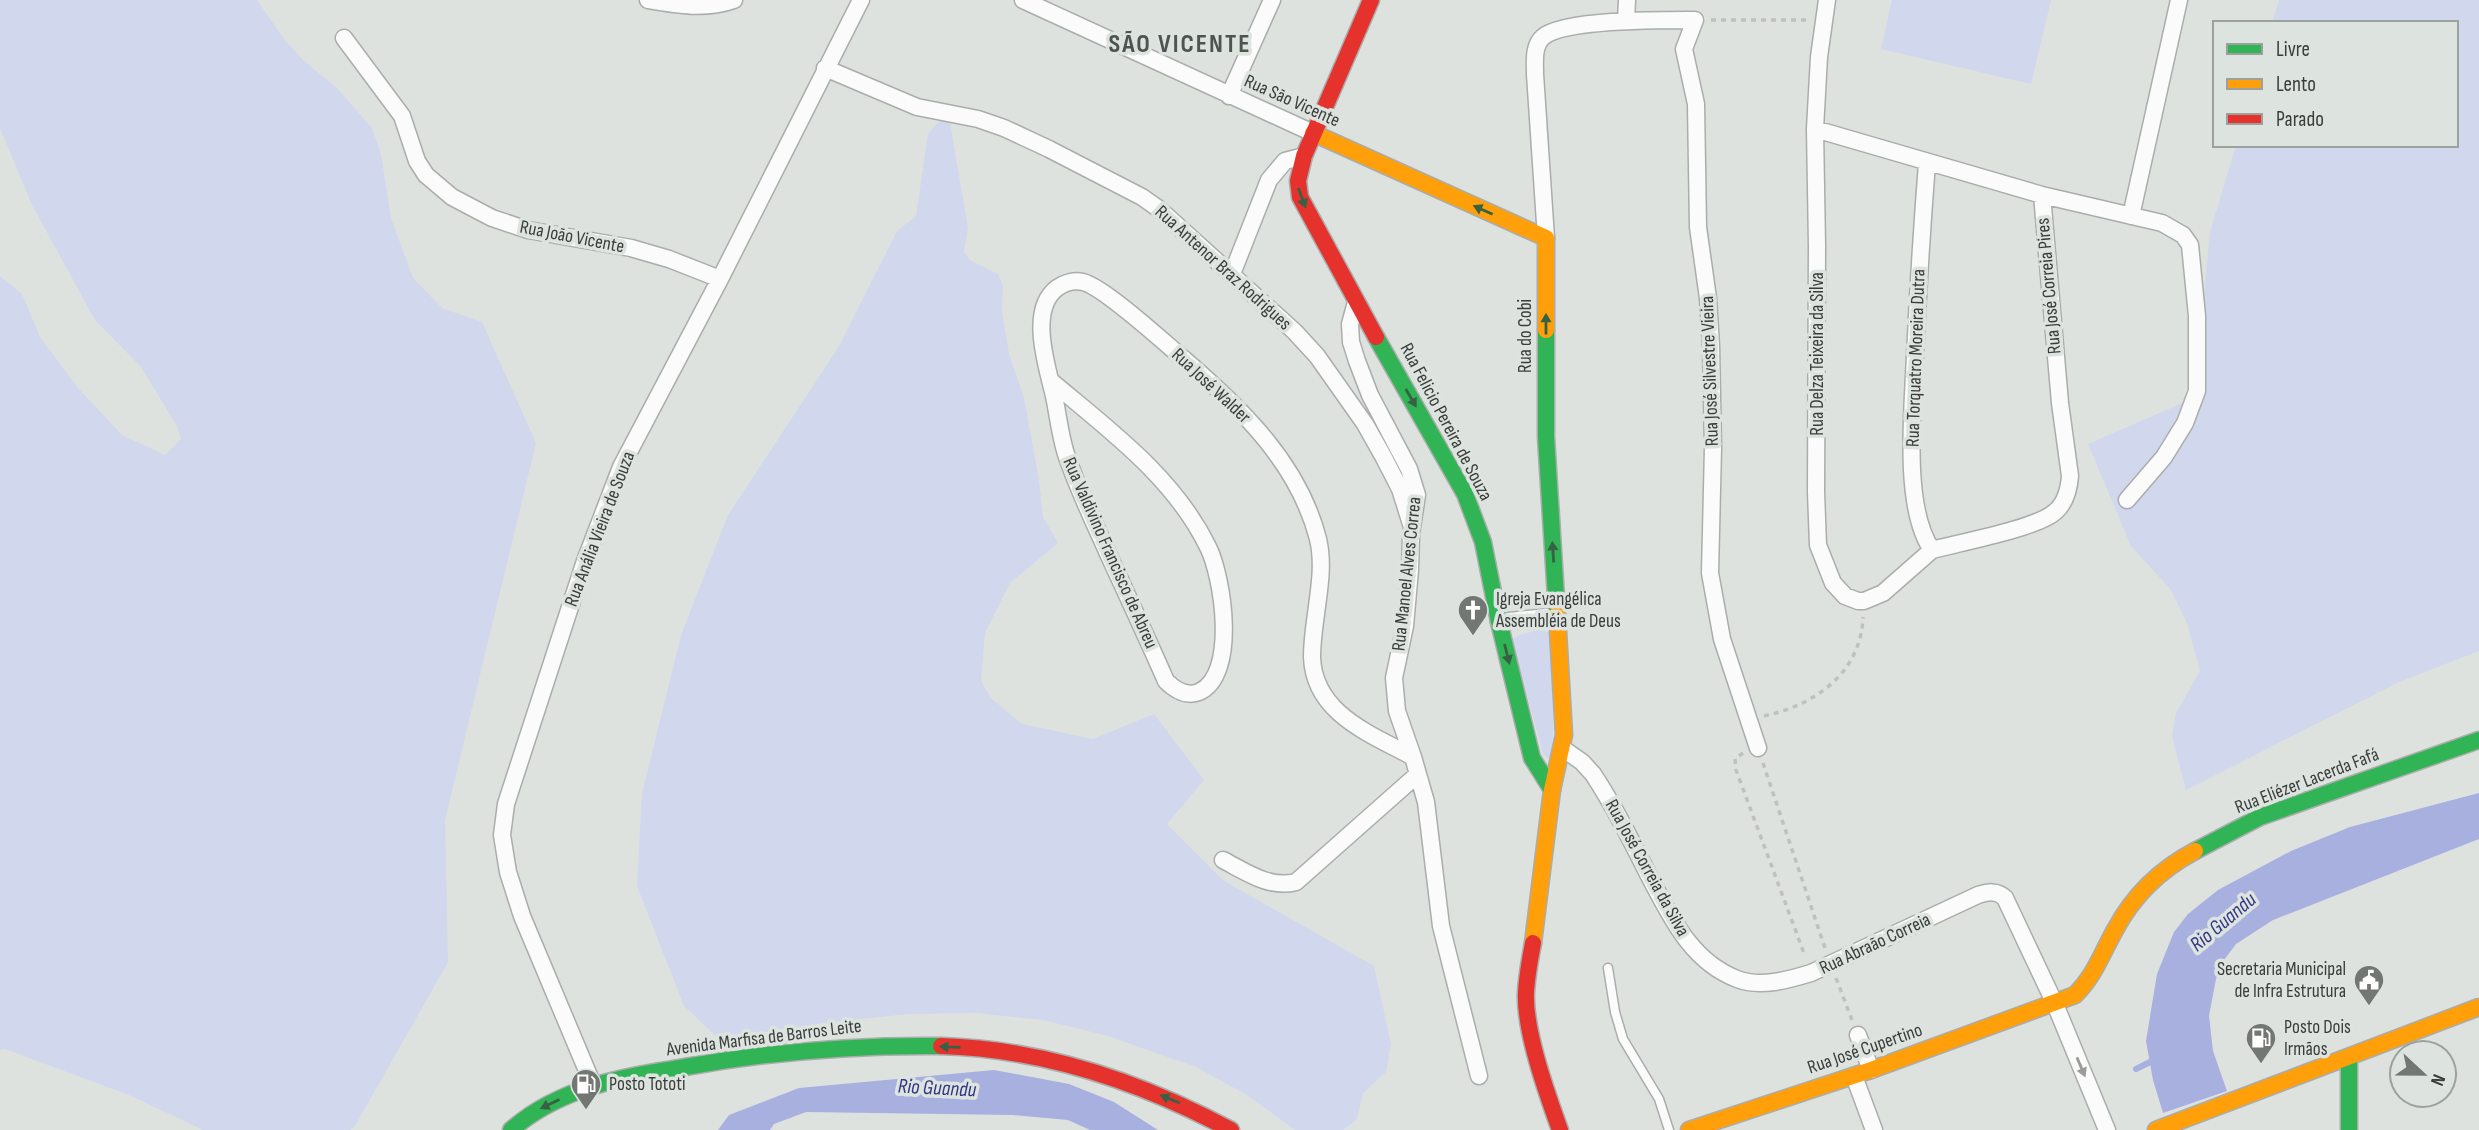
<svg xmlns="http://www.w3.org/2000/svg" width="2479" height="1130" font-family="'Sofia Sans Condensed',sans-serif">
<style>
.green{fill:#d1d7ed}
.water{fill:#a7b0df}
.lines{fill:none;stroke-linecap:round;stroke-linejoin:round}
.stream{stroke:#a7b0df;stroke-width:6}
.lane-casing{stroke:#aaadab;stroke-width:11}
.street-casing{stroke:#aaadab;stroke-width:19}
.fast-casing{stroke:#aaadab;stroke-width:19}
.slow-casing{stroke:#aaadab;stroke-width:19}
.jam-casing{stroke:#aaadab;stroke-width:19}
.path{stroke:#bec1bf;stroke-width:3.5;stroke-dasharray:5 5;stroke-linecap:butt}
.lane{stroke:#fafbfa;stroke-width:8}
.street{stroke:#fafbfa;stroke-width:16}
.fast{stroke:#30b455;stroke-width:16}
.slow{stroke:#ff9f0a;stroke-width:16}
.jam{stroke:#e5322d;stroke-width:16}
.oneway{fill:#376143}
.oneway2{fill:#9a9c9a}
.labels{text-anchor:middle;dominant-baseline:central;stroke-width:7;stroke-linejoin:round;paint-order:stroke}
.street-label{font-size:19px;fill:#3a3d3b;stroke:#dde3de}
.poi-label{font-size:19px;fill:#3a3d3b;stroke:#dde3de;text-anchor:start}
.water-label{font-size:21px;font-style:italic;fill:#333685;stroke:#dde3de}
.district-label{font-size:26px;font-weight:bold;letter-spacing:2px;fill:#4e544f;stroke:#dde3de}
</style>
<rect width="100%" height="100%" fill="#dee2df"/>
<path class="green" d="M 0,0 L 257,0 L 284,39 L 304,61 L 336,87 L 372,128 L 381,154 L 391,218 L 413,278 L 442,308 L 482,322 L 536,443 L 445,820 L 448,962 L 355,1126 L 350,1130 L 203,1130 L 129,1095 L 5,1049 L 0,1050 L 0,276 L 22,294 L 40,337 L 78,388 L 122,435 L 165,455 L 181,439 L 177,426 L 141,367 L 95,320 L 32,205 L 0,128 Z
M 1892,0 L 2051,0 L 2031,84 L 1881,49 Z
M 2279,0 L 2479,0 L 2479,651 L 2399,682 L 2186,790 L 2172,736 L 2176,713 L 2200,671 L 2187,623 L 2171,590 L 2131,546 L 2088,444 L 2194,398 L 2210,232 L 2236,145 L 2456,145 L 2456,23 L 2272,23 Z
M 948,111 L 968,228 L 964,252 L 970,260 L 998,274 L 1003,286 L 1002,311 L 1009,354 L 1024,398 L 1039,480 L 1043,517 L 1058,543 L 1010,583 L 985,633 L 981,681 L 991,698 L 1022,724 L 1093,739 L 1154,714 L 1204,780 L 1167,824 L 1224,881 L 1374,966 L 1391,1044 L 1386,1072 L 1363,1093 L 1357,1119 L 1343,1130 L 1295,1130 L 1247,1095 L 1196,1067 L 1108,1036 L 1043,1020 L 976,1013 L 909,1014 L 823,1023 L 720,1040 L 684,1006 L 637,886 L 642,794 L 681,635 L 728,515 L 838,348 L 897,231 L 916,216 L 928,134 Z
M 1539,630 L 1549,632 L 1555,682 L 1552,757 L 1547,758 L 1543,754 L 1512,640 L 1519,635 Z"/>
<path class="water" d="M 2479,793 L 2479,839 L 2273,920 L 2236,944 L 2224,960 L 2216,979 L 2209,1016 L 2213,1051 L 2227,1091 L 2163,1113 L 2153,1080 L 2146,1041 L 2157,974 L 2174,932 L 2188,914 L 2218,890 L 2291,851 L 2350,827 Z
M 994,1070 L 1069,1084 L 1114,1102 L 1158,1130 L 1090,1130 L 1068,1120 L 1012,1115 L 806,1112 L 774,1124 L 770,1130 L 718,1130 L 729,1115 L 799,1088 Z"/>
<g class="lines">
<path class="stream" d="M 2136,1069 L 2156,1059"/>
<g class="lane-casing">
<path id="lane" d="M 1608,968 L 1615,1012 L 1623,1039 L 1659,1099 L 1669,1130"/>
</g>
<g class="street-casing">
<path id="street" d="M 648,0 C 677,5 705,10 734,0
M 1023,0 L 1313,133
M 1827,0 L 1819,57 L 1815,129 L 1817,246 L 1816,492 L 1818,545 L 1833,583 L 1845,596 L 1858,601 L 1864,601 L 1883,593 L 1932,550
M 1626,20 L 1627,0
M 344,38 L 402,116 L 417,161 L 426,175 L 452,197 L 492,218 L 528,230 L 631,248 L 669,259 L 720,279
M 825,68 L 917,107 L 978,119 L 1004,128 L 1049,149 L 1142,197 L 1159,209 L 1295,332 L 1317,356 L 1365,424 L 1383,456 L 1400,489 L 1411,524
M 1229,96 L 1272,0
M 1815,129 L 2042,195 L 2162,223 L 2183,235 L 2190,245 L 2197,316 L 2197,391 L 2185,423 L 2164,457 L 2127,500
M 1927,163 C 1922,227 1918,291 1915,355 C 1913,407 1902,507 1932,550
M 2131,216 L 2179,0
M 1546,238 L 1535,74 C 1535,61 1533,46 1543,37 C 1564,19 1665,20 1695,20 L 1684,49 L 1696,104 L 1698,227 L 1708,298 L 1711,346 L 1713,448 L 1710,573 L 1722,639 L 1758,748
M 1232,274 L 1269,180 L 1285,161 L 1304,156
M 1356,302 L 1350,324 L 1351,342 L 1357,361 L 1370,395 L 1409,469 L 1417,495 L 1411,534 L 1410,570 L 1405,626 L 1394,678 L 1397,711 L 1413,757 L 1426,802 L 1441,926 L 1479,1076
M 1051,381 C 1109,430 1174,477 1208,547 C 1223,577 1238,675 1199,692 C 1187,697 1175,690 1166,681 C 1148,640 1129,599 1110,558 C 1095,524 1078,490 1066,454 C 1060,435 1058,415 1054,396 C 1047,366 1028,310 1057,288 C 1064,283 1074,280 1083,282 C 1104,287 1166,344 1185,360 C 1242,409 1299,464 1318,539 C 1324,564 1319,590 1316,614 C 1314,628 1312,643 1312,657 C 1314,714 1371,734 1413,757
M 1932,550 C 1958,543 2039,528 2056,511 C 2066,502 2069,489 2070,476 L 2060,403 L 2042,195
M 1499,622 L 1557,616
M 1562,748 L 1582,762 L 1593,774 C 1614,806 1631,840 1648,874 C 1670,915 1690,961 1737,979 C 1760,988 1788,980 1811,973 L 1978,895 C 1988,892 1997,890 2005,898 L 2055,1004 L 2107,1130
M 1223,860 C 1246,872 1270,889 1296,882 L 1418,774
M 1858,1035 L 1871,1070
M 1854,1076 L 1874,1130
M 593,1085 L 522,916 L 508,872 L 502,835 L 506,804 L 585,561 L 621,467 L 720,279 L 861,0"/>
</g>
<g class="fast-casing">
<path id="fast" d="M 1546,330 L 1546,437 L 1557,614
M 1376,337 L 1465,494 L 1483,542 L 1499,622 L 1532,758 L 1552,790
M 2195,851 L 2260,817 L 2479,740
M 2349,1057 L 2349,1130
M 511,1130 C 560,1087 623,1077 685,1067 C 769,1052 855,1045 941,1046"/>
</g>
<g class="slow-casing">
<path id="slow" d="M 1313,133 L 1546,238 L 1546,330
M 1533,943 L 1552,790 L 1564,735 L 1557,614
M 1689,1130 L 1871,1070 L 2075,995 C 2095,975 2101,955 2115,930 C 2133,896 2161,869 2195,851
M 2156,1130 L 2479,1007"/>
</g>
<g class="jam-casing">
<path id="jam" d="M 1371,0 L 1304,156 L 1298,181 L 1300,197 L 1376,337
M 1533,943 C 1530,959 1527,975 1526,992 C 1524,1030 1547,1094 1560,1130
M 941,1046 C 1043,1049 1141,1082 1231,1130"/>
</g>
<path class="path" d="M 1711,20 L 1808,20
M 1764,716 C 1815,705 1861,673 1863,617
M 1743,753 L 1735,759 L 1736,770 L 1805,956
M 1763,763 L 1825,948
M 1836,978 L 1852,1020"/>
<use href="#lane" class="lane"/>
<use href="#street" class="street"/>
<use href="#fast" class="fast"/>
<use href="#slow" class="slow"/>
<use href="#jam" class="jam"/>
</g>
<defs><path id="oneway-solid" d="M-6-.8H1V-3.2L6.5 0L1 3.2V.8H-6Z" transform="scale(1.75)"/></defs>
<g class="oneway">
<use href="#oneway-solid" transform="translate(1302 198) rotate(70)"/>
<use href="#oneway-solid" transform="translate(1483 210) rotate(-156)"/>
<use href="#oneway-solid" transform="translate(1546 324) rotate(-90)"/>
<use href="#oneway-solid" transform="translate(1411 398) rotate(60)"/>
<use href="#oneway-solid" transform="translate(1553 552) rotate(-94)"/>
<use href="#oneway-solid" transform="translate(1507 654) rotate(76)"/>
<use href="#oneway-solid" transform="translate(950 1047) rotate(-178)"/>
<use href="#oneway-solid" transform="translate(1170 1099) rotate(-158)"/>
<use href="#oneway-solid" transform="translate(550 1104) rotate(154)"/>
</g>
<use class="oneway2" href="#oneway-solid" transform="translate(2081 1067) rotate(67)"/>
<defs>
<g id="church-pin" transform="scale(1.575)"><path d="M0 17L-7.5 6A9.5 9.5 0 1 1 7.5 6Z" fill="#737774" stroke="#dde3de"/><path d="M-1.2-6h2.4v3.5h3.3v2.4h-3.3V6h-2.4V-.1h-3.3v-2.4h3.3Z" fill="#fff"/></g>
<g id="civic-pin" transform="scale(1.575)"><path d="M0 17L-7.5 6A9.5 9.5 0 1 1 7.5 6Z" fill="#737774" stroke="#dde3de"/><path d="M-.6-6.5H3V-4.5H.6V-3L4-1V1h2V6H-6V1h2V-1L-.6-3ZM-1.2 2.5V6h2.4V2.5Z" fill="#fff"/></g>
<g id="fuel-pin" transform="scale(1.575)"><path d="M0 17L-7.5 6A9.5 9.5 0 1 1 7.5 6Z" fill="#737774" stroke="#dde3de"/><path d="M-5.5-6h7V0h2V4h1.3V-2.5L3-4.5l.8-.8L6-3V5H2.5V1h-1V6h-7ZM-4.2-4.7v3.2H.2V-4.7Z" fill="#fff"/></g>
</defs>
<g fill-rule="evenodd">
<use href="#church-pin" x="1473" y="610"/>
<use href="#civic-pin" x="2369" y="980"/>
<use href="#fuel-pin" x="2261" y="1038"/>
<use href="#fuel-pin" x="586" y="1084"/>
</g>
<g class="labels">
<g class="street-label">
<text transform="translate(1292 101) rotate(24)">Rua São Vicente</text>
<text transform="translate(572 237) rotate(11)">Rua João Vicente</text>
<text transform="translate(1223 268) rotate(42)">Rua Antenor Braz Rodrigues</text>
<text transform="translate(2049 286) rotate(-95)">Rua José Correia Pires</text>
<text transform="translate(1525 336) rotate(-90)">Rua do Cobi</text>
<text transform="translate(1817 354) rotate(-90)">Rua Delza Teixeira da Silva</text>
<text transform="translate(1916 358) rotate(-88)">Rua Torquatro Moreira Dutra</text>
<text transform="translate(1710 371) rotate(-92)">Rua José Silvestre Vieira</text>
<text transform="translate(1211 386) rotate(43)">Rua José Walder</text>
<text transform="translate(1446 422) rotate(62)">Rua Felicio Pereira de Souza</text>
<text transform="translate(600 529) rotate(-69)">Rua Anália Vieira de Souza</text>
<text transform="translate(1110 553) rotate(66)">Rua Valdivino Francisco de Abreu</text>
<text transform="translate(1407 574) rotate(-84)">Rua Manoel Alves Correa</text>
<text transform="translate(2307 781) rotate(-21)">Rua Eliézer Lacerda Fafá</text>
<text transform="translate(1647 868) rotate(61)">Rua José Correia da Silva</text>
<text transform="translate(1875 944) rotate(-25)">Rua Abraão Correia</text>
<text transform="translate(764 1038) rotate(-7)">Avenida Marfisa de Barros Leite</text>
<text transform="translate(1865 1049) rotate(-19)">Rua José Cupertino</text>
</g>
<g class="poi-label">
<text x="1496" y="599">Igreja Evangélica<tspan x="1496" dy="22">Assembléia de Deus</tspan></text>
<text x="2346" y="969" text-anchor="end">Secretaria Municipal<tspan x="2346" dy="22">de Infra Estrutura</tspan></text>
<text x="2284" y="1027">Posto Dois<tspan x="2284" dy="22">Irmãos</tspan></text>
<text x="609" y="1084">Posto Tototi</text>
</g>
<g class="water-label">
<text transform="translate(2223 922) rotate(-40)">Rio Guandu</text>
<text transform="translate(937 1088) rotate(3)">Rio Guandu</text>
</g>
<g class="district-label">
<text x="1180" y="44">SÃO VICENTE</text>
</g>
</g>
<rect x="2213" y="21" width="245" height="126" fill="#dde3de" stroke="#9ca19d" stroke-width="2"/>
<rect x="2227" y="44" width="35" height="10" fill="#30b455" stroke="#9ca19d" stroke-width="2"/>
<text x="2276" y="56" font-size="21" fill="#3a3d3b">Livre</text>
<rect x="2227" y="79" width="35" height="10" fill="#ff9f0a" stroke="#9ca19d" stroke-width="2"/>
<text x="2276" y="91" font-size="21" fill="#3a3d3b">Lento</text>
<rect x="2227" y="114" width="35" height="10" fill="#e5322d" stroke="#9ca19d" stroke-width="2"/>
<text x="2276" y="126" font-size="21" fill="#3a3d3b">Parado</text>
<g transform="translate(2423 1074) rotate(112)"><circle r="33" fill="#dde3de" stroke="#9ca19d" stroke-width="2"/>
<path d="M0-5L12 26L0 18L-12 26Z" fill="#737774"/>
<text y="-10" font-size="19" font-weight="bold" text-anchor="middle" fill="#3a3d3b">N</text>
</g>
</svg>
